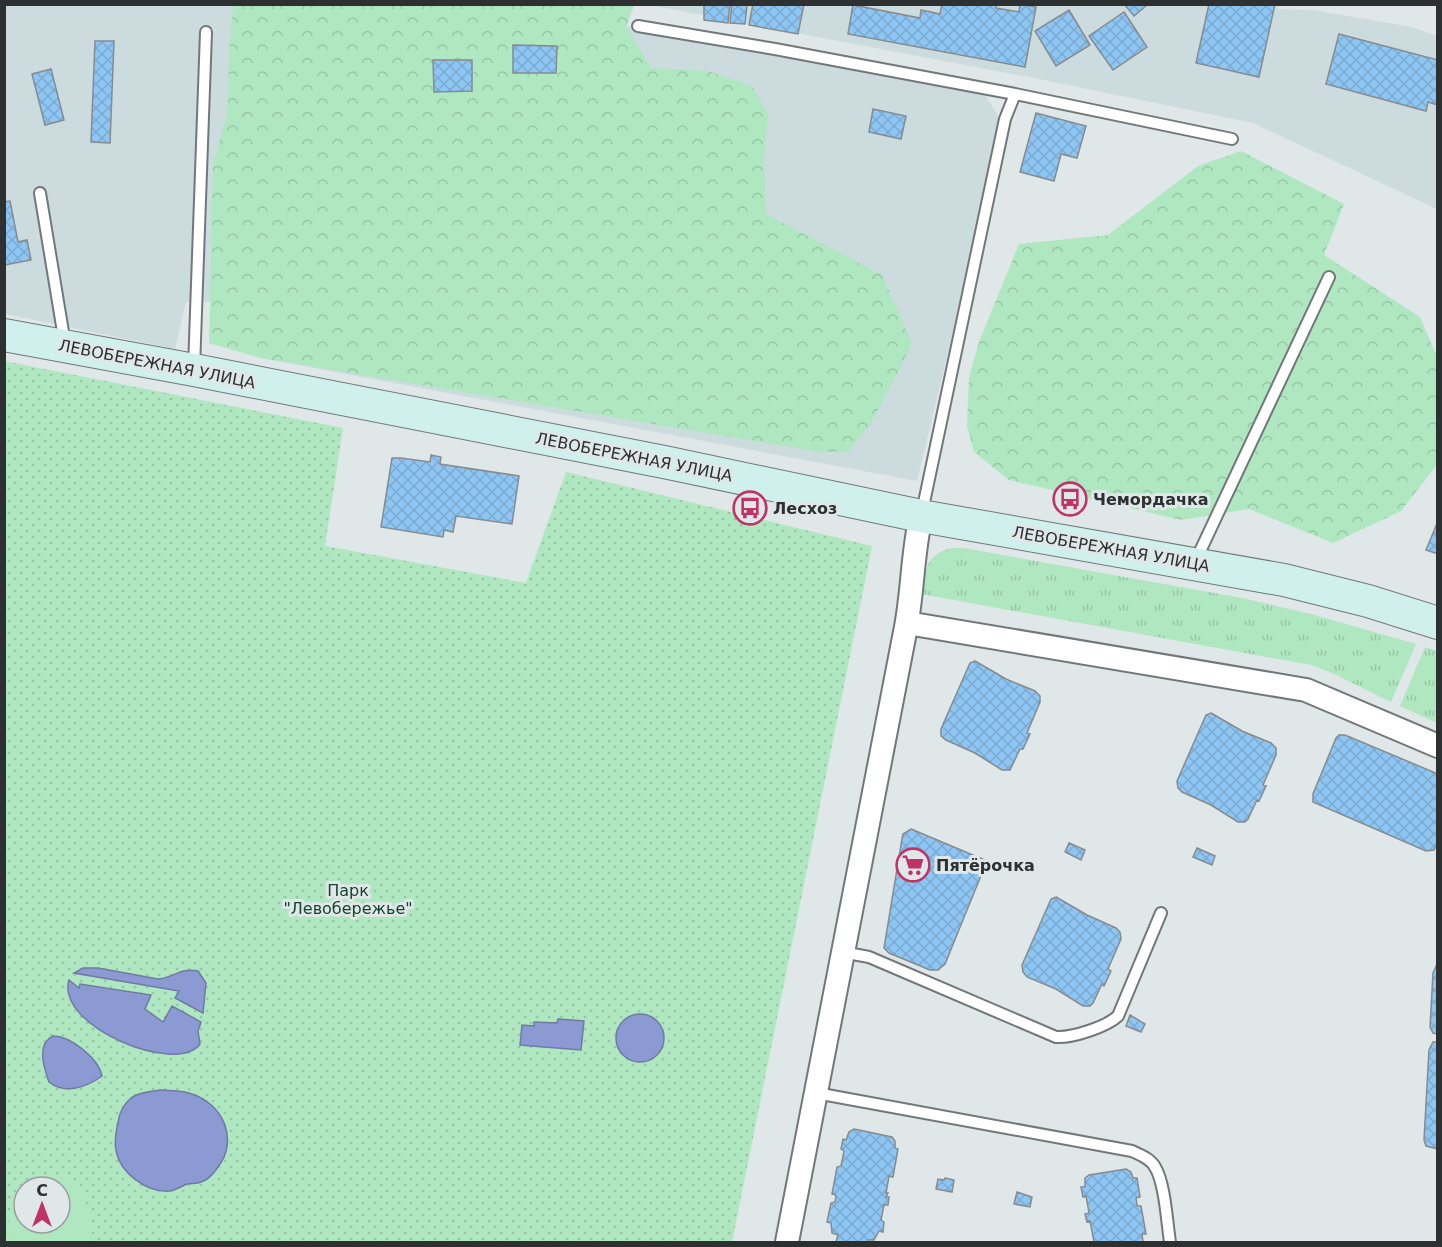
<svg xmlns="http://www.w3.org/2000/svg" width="1442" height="1247" font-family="'DejaVu Sans',sans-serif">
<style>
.built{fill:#ccdbde}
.grass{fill:url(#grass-tufts)}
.forest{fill:url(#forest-crowns)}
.park{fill:url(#park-dots);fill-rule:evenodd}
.garden{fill:#afe7c0;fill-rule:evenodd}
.water{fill:#8c9ad4;stroke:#707aa3;stroke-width:1.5}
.building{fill:url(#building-cross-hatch);stroke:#868b8e;stroke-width:1.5}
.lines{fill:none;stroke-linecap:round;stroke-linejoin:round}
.service-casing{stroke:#727879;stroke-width:14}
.minor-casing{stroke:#727879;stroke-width:26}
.secondary-casing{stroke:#727879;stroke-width:34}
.service{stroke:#fff;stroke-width:10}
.minor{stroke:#fff;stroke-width:22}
.secondary{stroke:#cff0ec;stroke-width:32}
.labels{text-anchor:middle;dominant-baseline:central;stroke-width:6;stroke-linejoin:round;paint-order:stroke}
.street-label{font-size:16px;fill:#2d3030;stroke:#e0e7e8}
.poi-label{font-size:16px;font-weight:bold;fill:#2d3030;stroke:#e0e7e8;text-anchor:start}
.park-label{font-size:16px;fill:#164429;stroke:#e0e7e8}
</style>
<defs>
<pattern id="grass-tufts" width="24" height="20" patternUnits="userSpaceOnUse" patternTransform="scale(1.5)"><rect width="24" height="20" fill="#afe7c0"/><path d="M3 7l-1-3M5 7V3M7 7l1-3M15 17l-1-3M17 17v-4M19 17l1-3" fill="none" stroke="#97c6a5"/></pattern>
<pattern id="forest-crowns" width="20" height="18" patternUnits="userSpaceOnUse" patternTransform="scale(1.5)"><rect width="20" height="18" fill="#afe7c0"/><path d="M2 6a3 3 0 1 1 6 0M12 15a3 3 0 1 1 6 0" fill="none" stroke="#97c6a5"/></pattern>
<pattern id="park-dots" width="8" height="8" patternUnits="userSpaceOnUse" patternTransform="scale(1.5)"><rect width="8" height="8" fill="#afe7c0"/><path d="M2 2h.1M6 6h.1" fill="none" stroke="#97c6a5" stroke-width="1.8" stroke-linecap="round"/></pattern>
<pattern id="building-cross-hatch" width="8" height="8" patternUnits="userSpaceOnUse" patternTransform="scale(1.5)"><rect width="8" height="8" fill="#8ec6f3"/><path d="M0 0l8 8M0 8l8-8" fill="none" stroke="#7baad1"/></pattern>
</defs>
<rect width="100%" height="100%" fill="#e0e7e8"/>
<path class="built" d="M 1278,4 L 1278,9 L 1313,10 L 1412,27 L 1437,36 L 1437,209 L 1253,123 L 1029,77 L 649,5 Z
M 5,5 L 634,5 L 627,26 L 983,91 L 1003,124 L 917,481 L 261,358 L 209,343 L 211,302 L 186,302 L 175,349 L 5,314 Z"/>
<path class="grass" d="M 951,548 L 963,548 L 1242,598 L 1311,614 L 1416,644 L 1391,702 L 1330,672 L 1311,665 L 921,594 C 926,571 925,555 951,548 Z
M 1425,647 L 1437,651 L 1437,723 L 1400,706 Z"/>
<path class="forest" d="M 634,4 L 626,26 L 651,68 L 708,71 L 752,86 L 768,115 L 764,158 L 766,214 L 882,275 L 912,344 L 871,423 L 848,452 L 821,452 L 261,358 L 209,343 L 213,165 L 228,111 L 229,56 L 233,5 Z
M 1241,151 L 1344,204 L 1324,255 L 1420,317 L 1437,357 L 1436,466 L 1401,511 L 1333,543 L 1249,509 L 1181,520 L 1009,480 L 974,452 L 967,426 L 969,377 L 979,342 L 1019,244 L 1108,235 L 1198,166 Z"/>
<path class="park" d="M 4,361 L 343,428 L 325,546 L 526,583 L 566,472 L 872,546 L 732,1242 L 5,1242 ZM 24,1187 L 60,1187 L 60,1223 L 24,1223 Z"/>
<path class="garden" d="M 45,1175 C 87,1176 88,1209 94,1242 L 8,1242 C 9,1211 8,1184 45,1175 ZM 24,1187 L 60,1187 L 60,1223 L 24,1223 Z"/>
<path class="water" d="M 83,968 L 98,968 L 158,979 C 174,978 180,967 198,971 L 206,983 L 203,1013 L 175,998 L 179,991 L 74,973 Z
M 69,980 L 79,988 L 80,984 L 151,995 L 145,1009 L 163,1022 L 172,1006 L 201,1022 L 198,1031 L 200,1044 C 177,1076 55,1026 69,980 Z
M616 1038a24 24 0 1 1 48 0a24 24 0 1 1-48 0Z
M 558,1019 L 584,1021 L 581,1050 L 520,1045 L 522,1025 L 534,1026 L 534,1022 L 557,1023 Z
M 53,1036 C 71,1036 99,1059 102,1076 C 87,1087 65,1095 49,1082 C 44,1068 36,1044 53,1036 Z
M 160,1090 C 171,1091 182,1090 192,1094 C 223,1104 239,1140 218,1167 C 214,1173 208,1180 201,1182 C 197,1184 192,1183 187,1184 C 182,1186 176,1190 170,1191 C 147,1193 120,1173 116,1150 C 114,1141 116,1132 118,1123 C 119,1115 123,1105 130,1099 C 137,1092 151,1092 160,1090 Z"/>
<path class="building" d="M 704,4 L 730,4 L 728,23 L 704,20 Z
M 732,4 L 747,4 L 745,24 L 730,23 Z
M 753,4 L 804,4 L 798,34 L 749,25 Z
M 942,4 L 996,4 L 996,8 L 1019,12 L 1020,4 L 1036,7 L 1025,67 L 848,34 L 853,5 L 920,18 L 921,10 L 940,14 Z
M 1124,4 L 1148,4 L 1134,16 Z
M 1209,4 L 1275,4 L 1259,77 L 1196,63 Z
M 1069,10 L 1090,45 L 1056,66 L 1035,31 Z
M 1124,12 L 1147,47 L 1113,70 L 1089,36 Z
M 1339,34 L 1438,60 L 1438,105 L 1428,102 L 1426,111 L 1326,84 Z
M 95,41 L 114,41 L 110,143 L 91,142 Z
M 513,45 L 557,46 L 556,73 L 513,73 Z
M 433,60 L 472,60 L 472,91 L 434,92 Z
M 51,69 L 64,120 L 45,125 L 32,74 Z
M 873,109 L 906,116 L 901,139 L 869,132 Z
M 1036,113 L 1086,126 L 1077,158 L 1061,154 L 1054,181 L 1020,172 Z
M 10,201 L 18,242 L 27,240 L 31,260 L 4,265 L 4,202 Z
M 431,455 L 441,457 L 440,464 L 519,476 L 512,524 L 456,516 L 453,532 L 444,530 L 443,537 L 381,527 L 392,458 L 401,458 L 430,462 Z
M 1438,521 L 1438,554 L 1426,550 Z
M 975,661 L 1006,679 L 1035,691 L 1040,696 L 1040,702 L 1027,733 L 1030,734 L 1023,749 L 1020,749 L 1010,770 L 1002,770 L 975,753 L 946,740 L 941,736 L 941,729 L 970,663 Z
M 1211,713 L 1242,731 L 1271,743 L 1276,748 L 1276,755 L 1263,785 L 1266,786 L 1259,801 L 1257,800 L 1248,819 L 1245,822 L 1238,822 L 1211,805 L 1182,792 L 1178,788 L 1177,781 L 1206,715 Z
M 1339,735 L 1345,735 L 1438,774 L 1438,842 L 1434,850 L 1426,851 L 1313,802 L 1313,794 L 1336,738 Z
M 911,829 L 987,861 L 945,964 L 938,970 L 930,970 L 889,953 L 884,948 L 902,839 L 903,834 Z
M 1069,843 L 1085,850 L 1081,860 L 1065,852 Z
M 1197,848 L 1215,856 L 1212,865 L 1193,857 Z
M 1056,897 L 1087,915 L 1116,928 L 1120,932 L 1121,939 L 1108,969 L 1111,971 L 1104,986 L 1102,984 L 1093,1003 L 1090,1006 L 1083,1006 L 1056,989 L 1027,977 L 1023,972 L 1022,965 L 1051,899 Z
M 1438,962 L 1438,1034 L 1433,1033 L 1430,1027 L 1433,973 Z
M 1130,1015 L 1145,1024 L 1141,1032 L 1126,1026 Z
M 1433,1042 L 1438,1042 L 1438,1149 L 1426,1146 L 1424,1140 L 1429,1050 Z
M 854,1129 L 892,1137 L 895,1141 L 895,1148 L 898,1149 L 893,1177 L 889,1176 L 886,1193 L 888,1193 L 886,1197 L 889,1197 L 888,1205 L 884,1205 L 881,1220 L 884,1222 L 883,1232 L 879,1231 L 874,1240 L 868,1240 L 867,1242 L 836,1242 L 838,1235 L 832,1233 L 831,1223 L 827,1222 L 831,1203 L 835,1202 L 836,1195 L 832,1194 L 837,1167 L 841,1166 L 844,1151 L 841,1149 L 843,1139 L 846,1140 L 849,1132 Z
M 1126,1169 L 1131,1172 L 1133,1178 L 1137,1178 L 1140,1197 L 1136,1198 L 1137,1204 L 1137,1206 L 1141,1206 L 1146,1234 L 1142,1234 L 1143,1242 L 1091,1242 L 1094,1242 L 1092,1231 L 1090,1221 L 1087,1222 L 1085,1214 L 1089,1213 L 1088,1207 L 1086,1196 L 1083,1197 L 1081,1187 L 1085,1187 L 1085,1178 L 1089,1175 Z
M 945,1178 L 954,1180 L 952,1192 L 936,1189 L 938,1179 L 944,1180 Z
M 1017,1192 L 1032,1197 L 1030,1207 L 1014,1204 Z
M 60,1194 L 67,1203 L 67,1212 L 64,1220 L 58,1226 L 49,1229 L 40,1227 L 35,1223 L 60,1223 Z"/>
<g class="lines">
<g class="service-casing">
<path id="service" d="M 638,26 L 775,49 L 1015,94 L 1005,119 L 922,512
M 1015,94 L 1232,139
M 40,193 L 65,344
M 194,368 L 206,32
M 1195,562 L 1329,277
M 842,952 L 869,957 L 1056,1037 C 1072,1038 1106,1027 1118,1016 L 1161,913
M 816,1093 L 1132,1151 C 1140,1155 1150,1158 1155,1167 C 1165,1183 1167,1223 1170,1242"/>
</g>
<g class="minor-casing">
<path id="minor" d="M 907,623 L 1306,690 L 1438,746
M 787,1242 C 826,1039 865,836 905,632 C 913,594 912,554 921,516"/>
</g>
<g class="secondary-casing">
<path id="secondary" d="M 4,335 L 194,370 L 664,462 L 921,516 L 1284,580 L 1368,601 L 1438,623"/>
</g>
<use href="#service" class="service"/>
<use href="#minor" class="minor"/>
<use href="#secondary" class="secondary"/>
</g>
<defs>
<g id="bus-ring" transform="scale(1.725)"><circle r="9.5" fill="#e0e7e8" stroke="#bf3367" stroke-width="1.5"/><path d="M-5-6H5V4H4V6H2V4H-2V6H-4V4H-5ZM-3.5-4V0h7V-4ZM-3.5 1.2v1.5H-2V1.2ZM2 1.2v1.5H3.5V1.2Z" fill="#bf3367"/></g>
<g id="supermarket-ring" transform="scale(1.725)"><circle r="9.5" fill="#e0e7e8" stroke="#bf3367" stroke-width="1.5"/><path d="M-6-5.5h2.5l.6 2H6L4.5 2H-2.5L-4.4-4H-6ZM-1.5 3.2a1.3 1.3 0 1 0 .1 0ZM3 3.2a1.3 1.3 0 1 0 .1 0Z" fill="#bf3367"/></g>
</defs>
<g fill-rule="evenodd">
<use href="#bus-ring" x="1070" y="499"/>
<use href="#bus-ring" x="750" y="508"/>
<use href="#supermarket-ring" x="913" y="865"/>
</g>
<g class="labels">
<g class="street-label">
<text transform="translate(157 364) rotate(11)">ЛЕВОБЕРЕЖНАЯ УЛИЦА</text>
<text transform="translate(634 457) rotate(11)">ЛЕВОБЕРЕЖНАЯ УЛИЦА</text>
<text transform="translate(1111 549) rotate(10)">ЛЕВОБЕРЕЖНАЯ УЛИЦА</text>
</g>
<g class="poi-label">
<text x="1093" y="499">Чемордачка</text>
<text x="773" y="508">Лесхоз</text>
<text x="936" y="865">Пятёрочка</text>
</g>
<g class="park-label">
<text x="348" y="890">Парк<tspan x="348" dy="18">"Левобережье"</tspan></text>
</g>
</g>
<rect width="1442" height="1247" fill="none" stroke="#2d3030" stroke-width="12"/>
<g transform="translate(42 1205)"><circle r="28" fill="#e0e7e8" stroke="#989e9e" stroke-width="1.5"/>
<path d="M0-4.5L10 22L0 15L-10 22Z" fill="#bf3367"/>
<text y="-9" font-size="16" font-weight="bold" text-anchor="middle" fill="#2d3030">С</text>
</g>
</svg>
